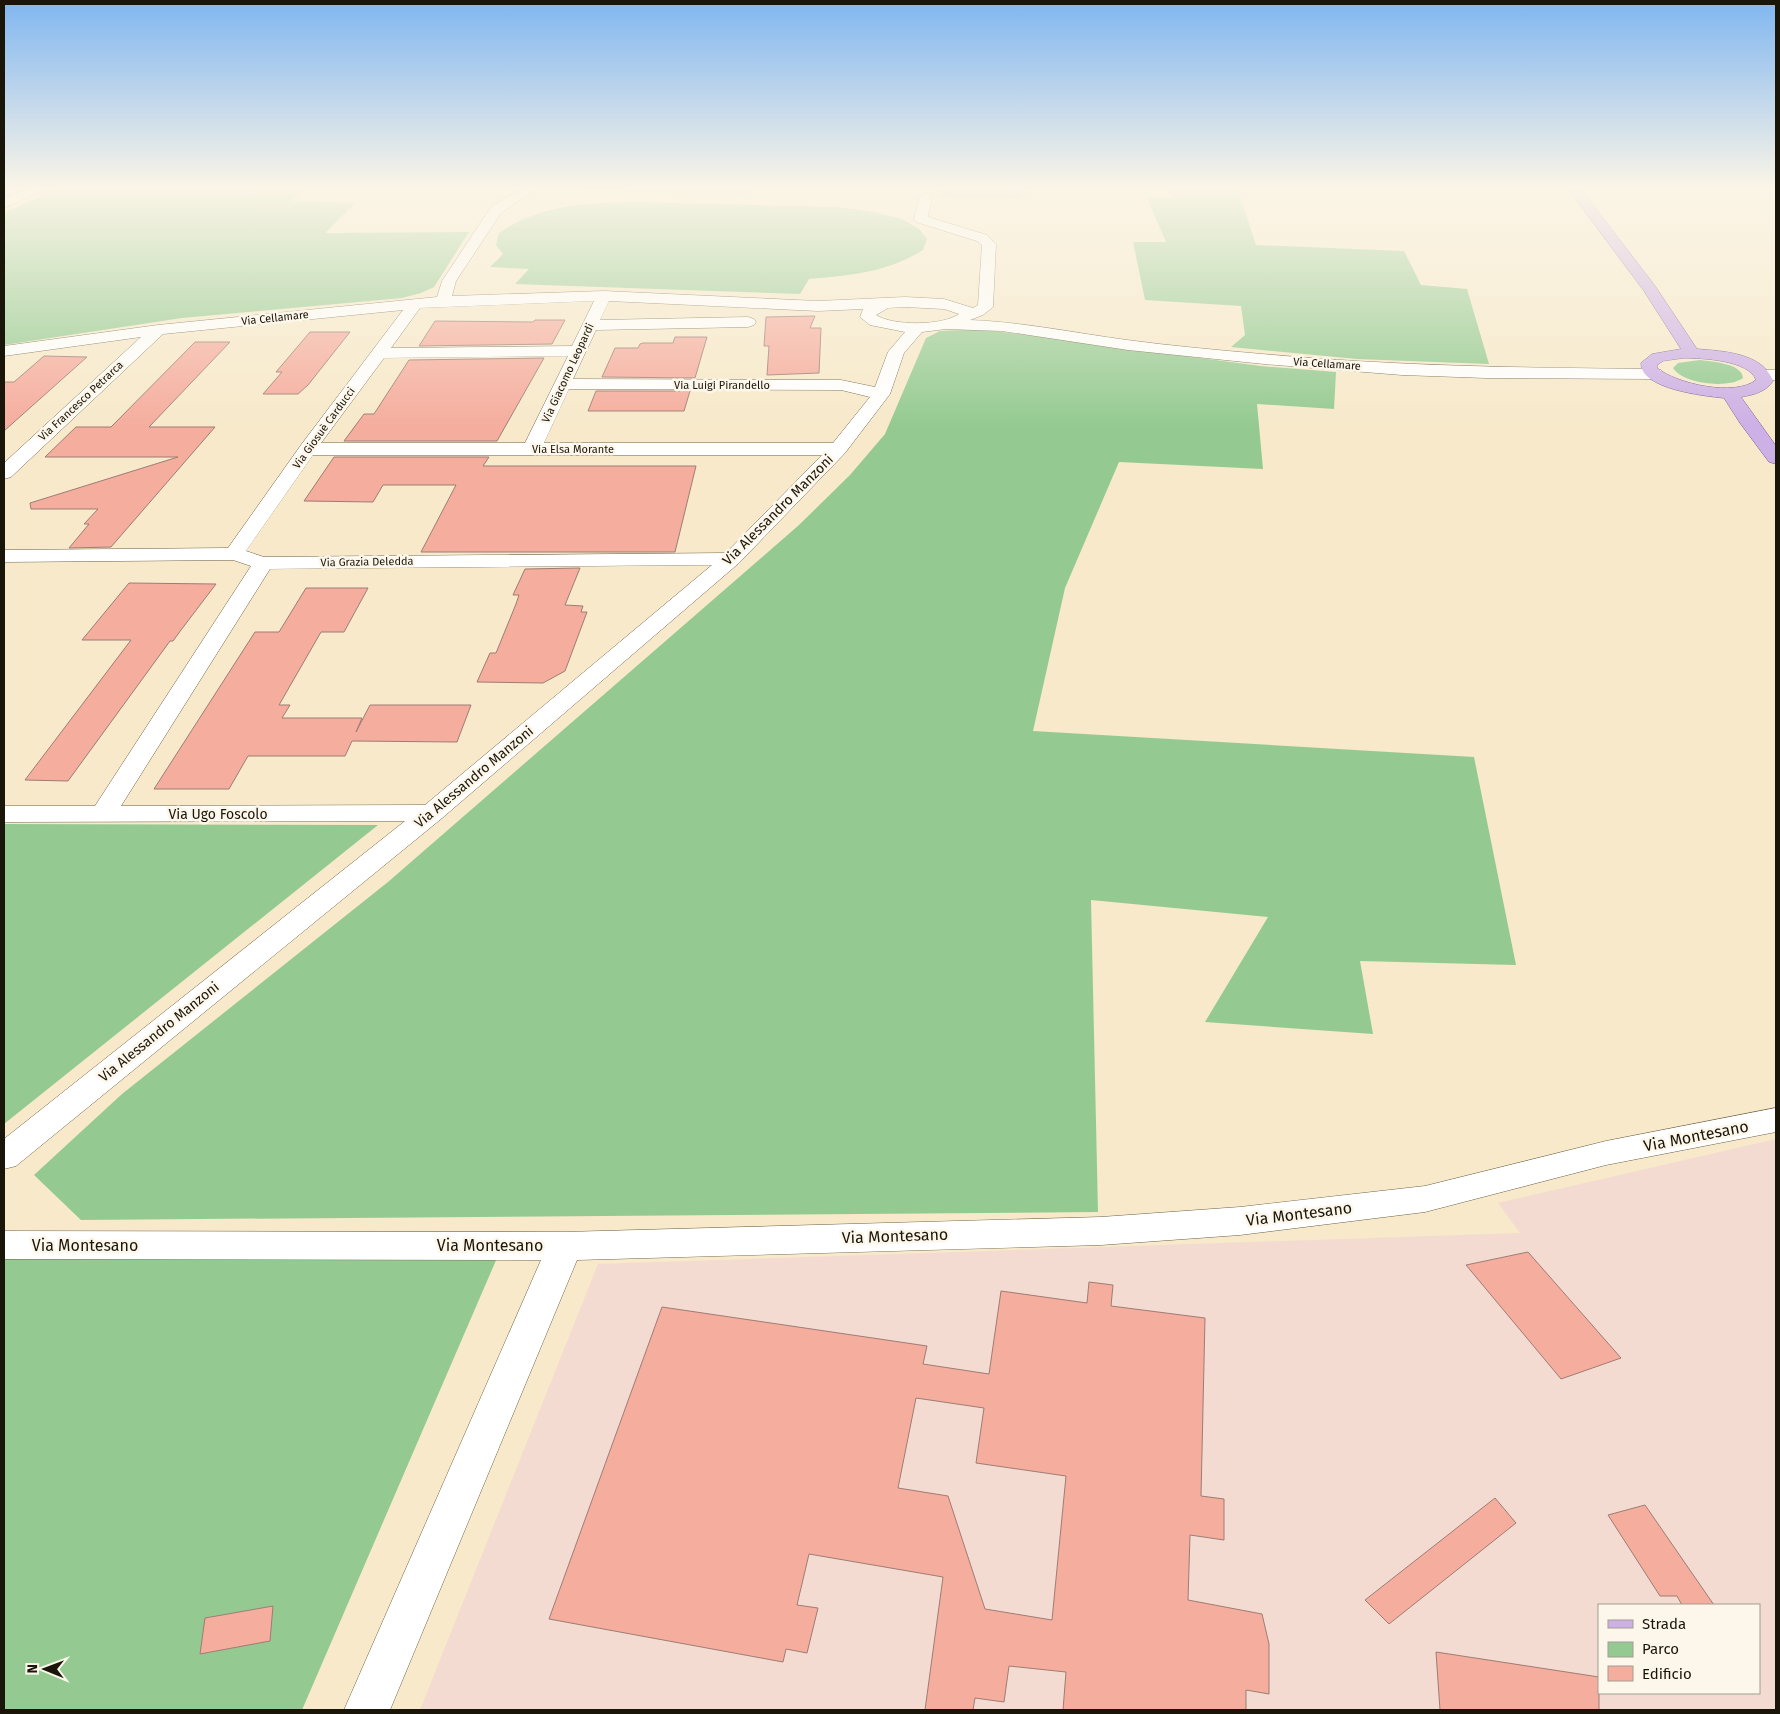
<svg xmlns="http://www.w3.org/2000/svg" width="1780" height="1714" font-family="'Fira Sans',sans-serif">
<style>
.industrial{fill:#f3dbd1;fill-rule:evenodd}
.green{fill:#94ca91}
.building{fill:#f5ad9e;stroke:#9e7c75;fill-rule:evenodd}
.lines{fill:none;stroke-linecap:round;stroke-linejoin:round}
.minor-casing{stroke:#6e6246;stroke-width:1}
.major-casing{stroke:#78588e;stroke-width:1}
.minor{fill:#fff;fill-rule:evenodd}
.major{fill:#cdb0e6;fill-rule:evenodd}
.labels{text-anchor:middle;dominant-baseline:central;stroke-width:5;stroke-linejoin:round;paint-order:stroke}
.far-street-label{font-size:11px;fill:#1a1509;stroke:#fdf7eb}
.street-label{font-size:14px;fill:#1a1509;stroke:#fdf7eb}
.near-street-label{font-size:16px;fill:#1a1509;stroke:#fdf7eb}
</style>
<rect width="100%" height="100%" fill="#f7e9ca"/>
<path class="industrial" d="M 1776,1139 L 1776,1710 L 420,1710 L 598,1264 L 1520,1233 L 1498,1203 ZM 1599,1605 L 1759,1605 L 1759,1693 L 1599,1693 Z"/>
<path class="green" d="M 61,187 L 306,187 L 292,201 L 355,203 L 325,233 L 469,232 L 434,287 L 421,293 L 402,298 L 182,318 L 4,345 L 4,213 Z
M 552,187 L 753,187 L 747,195 L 549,189 Z
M 942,187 L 1031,187 L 1021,198 L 938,197 Z
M 1168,187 L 1237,187 L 1256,245 L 1404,251 L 1421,285 L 1467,289 L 1489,364 L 1357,359 L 1231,347 L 1245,335 L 1241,306 L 1145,300 L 1133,242 L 1166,242 L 1147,198 L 1173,198 Z
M 633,202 L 835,207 L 869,211 L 902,219 L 919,229 L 927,239 L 923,250 C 885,273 852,275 809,279 L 800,294 L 515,284 L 529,269 L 490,267 L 503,254 L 496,245 L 499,233 C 538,205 587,203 633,202 Z
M 980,329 L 1261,366 L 1336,372 L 1334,409 L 1257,404 L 1263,469 L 1119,462 L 1065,588 L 1033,731 L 1474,757 L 1516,965 L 1360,961 L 1373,1034 L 1205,1022 L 1268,917 L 1091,900 L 1098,1212 L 81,1220 L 34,1175 L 122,1094 L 388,882 L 799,525 L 850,475 L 885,434 L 926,338 L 940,331 Z
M 1700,360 C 1712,362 1742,363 1743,378 C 1728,389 1683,384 1673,368 L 1678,363 Z
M 4,824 L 378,825 L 4,1124 Z
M 4,1243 L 500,1251 L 302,1710 L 4,1710 Z"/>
<path class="building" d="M 815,316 L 810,328 L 821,328 L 819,373 L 767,375 L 769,346 L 764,346 L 766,317 Z
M 535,320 L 565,320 L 552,344 L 419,346 L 435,321 L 533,322 Z
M 310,332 L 350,332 L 308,385 L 298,394 L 263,394 L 282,372 L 276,372 Z
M 675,337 L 707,337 L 695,378 L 602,377 L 615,348 L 638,348 L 640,344 L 643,343 L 673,343 Z
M 195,342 L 230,342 L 149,427 L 215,427 L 111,547 L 69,548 L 89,524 L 84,524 L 98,509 L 31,509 L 30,503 L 178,457 L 45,457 L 76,427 L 111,427 Z
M 44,356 L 87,357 L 4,431 L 4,382 L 14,382 Z
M 544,358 L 497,441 L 344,441 L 364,414 L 374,414 L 409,360 Z
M 596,391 L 690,391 L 684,411 L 588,411 Z
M 334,457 L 489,457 L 483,466 L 696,466 L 675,552 L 421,552 L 456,485 L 383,485 L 373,502 L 304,501 Z
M 580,568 L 565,605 L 583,606 L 581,612 L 587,612 L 565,671 L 543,683 L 477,682 L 490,653 L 496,653 L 516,604 L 519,595 L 513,595 L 525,569 Z
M 129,583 L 216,584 L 181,630 L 173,641 L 170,641 L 68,781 L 25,780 L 131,640 L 82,640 Z
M 306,588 L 368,588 L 344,632 L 321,632 L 279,705 L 290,705 L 282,718 L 362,718 L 356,732 L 370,705 L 471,705 L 457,742 L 352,741 L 345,756 L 248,756 L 229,789 L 154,789 L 255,632 L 279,632 Z
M 1528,1252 L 1621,1358 L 1561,1379 L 1466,1265 Z
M 1089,1282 L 1113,1285 L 1111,1306 L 1205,1318 L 1201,1496 L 1224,1499 L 1224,1540 L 1190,1535 L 1188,1600 L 1262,1614 L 1269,1644 L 1269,1694 L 1246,1690 L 1246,1710 L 1063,1710 L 1066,1672 L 1009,1666 L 1004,1702 L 975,1698 L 973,1710 L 925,1710 L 943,1577 L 809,1554 L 797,1605 L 818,1608 L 807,1653 L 786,1649 L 783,1662 L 549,1619 L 662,1307 L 927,1346 L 923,1364 L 989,1374 L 1001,1291 L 1087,1303 ZM 916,1398 L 984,1408 L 976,1463 L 1066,1476 L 1052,1620 L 985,1609 L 948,1496 L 898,1488 Z
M 1495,1498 L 1516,1523 L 1389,1624 L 1365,1600 Z
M 1645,1505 L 1714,1605 L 1682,1605 L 1677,1596 L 1660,1596 L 1608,1515 Z
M 273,1606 L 270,1641 L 200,1654 L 205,1618 Z
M 1436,1652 L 1599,1677 L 1599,1710 L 1440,1710 Z"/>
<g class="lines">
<g class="minor-casing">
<path id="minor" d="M 29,187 L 45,187 L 43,190 L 4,208 L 4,199 Z
M 524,187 L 538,187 L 501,213 L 456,281 L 452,296 L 604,291 L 818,301 L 905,297 L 944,299 L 973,308 L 978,305 L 982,245 L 977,241 L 916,222 L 914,219 L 920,197 L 926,193 L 932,197 L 928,217 L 987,235 L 996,244 L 993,307 L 983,315 L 970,320 C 1023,322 1075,333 1127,340 C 1172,346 1217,350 1262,354 C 1393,366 1524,368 1655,369 L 1661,370 L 1663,374 L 1661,378 L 1655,379 L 1486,378 L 1402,375 L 1264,364 L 1128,350 L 1002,331 L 946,329 L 922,332 L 904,353 L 890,394 L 845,453 L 739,563 L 441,819 L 16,1166 L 4,1169 L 4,1139 L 405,821 L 4,822 L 4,806 L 95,806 L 251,566 L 233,560 L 4,562 L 4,550 L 228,548 L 301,445 L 403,310 L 163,334 L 11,477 L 4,479 L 4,463 L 141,337 L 4,356 L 4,346 L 158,325 L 437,297 L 442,281 L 491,207 ZM 594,301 L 572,346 L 391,348 L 420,308 ZM 609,301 L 818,311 L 863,309 L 860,317 L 870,325 L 905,332 L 888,352 L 875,387 L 841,380 L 573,379 L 596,330 L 748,327 L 754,325 L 756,322 L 754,319 L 748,317 L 600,320 ZM 905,307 L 944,309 L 959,314 C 942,326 893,326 876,315 L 888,308 ZM 568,356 L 525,443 L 321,443 L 384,358 ZM 569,389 L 841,390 L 870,397 L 833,443 L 544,443 ZM 313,455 L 822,455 L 726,553 L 264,557 L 246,551 ZM 712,565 L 425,805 L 121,806 L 270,569 Z
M 1764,370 L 1776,370 L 1776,380 L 1758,379 L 1756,375 L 1758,371 Z
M 1776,1108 L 1776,1132 L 1606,1165 L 1425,1212 L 1240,1235 L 1101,1245 L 577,1260 L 390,1710 L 344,1710 L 541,1260 L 4,1259 L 4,1231 L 565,1232 L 1101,1217 L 1240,1207 L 1425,1186 L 1606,1141 Z"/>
</g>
<g class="major-casing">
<path id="major" d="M 1567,187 L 1579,187 L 1655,286 L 1697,349 C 1723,351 1763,353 1773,381 C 1766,392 1753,395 1741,397 L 1776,446 L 1776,464 L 1769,462 L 1740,423 L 1724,398 C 1704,396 1640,389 1641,363 L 1652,354 L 1681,349 L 1644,291 ZM 1684,358 C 1702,358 1749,360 1756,380 C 1735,397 1677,384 1657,368 L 1657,365 L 1663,361 Z"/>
</g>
<use href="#minor" class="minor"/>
<use href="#major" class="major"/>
</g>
<linearGradient id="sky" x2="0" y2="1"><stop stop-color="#80b6f0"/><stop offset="0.44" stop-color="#fbf5e7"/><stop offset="1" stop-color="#fbf5e7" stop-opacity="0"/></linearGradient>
<rect width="1780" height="427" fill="url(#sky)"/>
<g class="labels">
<g class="far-street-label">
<text transform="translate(275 318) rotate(-6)">Via Cellamare</text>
<text transform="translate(1327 364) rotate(4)">Via Cellamare</text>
<text transform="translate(568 373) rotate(-65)">Via Giacomo Leopardi</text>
<text x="722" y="385">Via Luigi Pirandello</text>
<text transform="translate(81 401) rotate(-43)">Via Francesco Petrarca</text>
<text transform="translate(324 428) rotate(-54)">Via Giosuè Carducci</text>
<text x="573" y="449">Via Elsa Morante</text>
<text transform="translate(367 562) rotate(-1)">Via Grazia Deledda</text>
</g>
<g class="street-label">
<text transform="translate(778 510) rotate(-45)">Via Alessandro Manzoni</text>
<text transform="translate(474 777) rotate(-40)">Via Alessandro Manzoni</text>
<text x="218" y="814">Via Ugo Foscolo</text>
<text transform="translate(159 1032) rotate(-39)">Via Alessandro Manzoni</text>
</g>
<g class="near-street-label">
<text transform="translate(1696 1136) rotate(-11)">Via Montesano</text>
<text transform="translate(1299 1214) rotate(-7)">Via Montesano</text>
<text transform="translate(895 1236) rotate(-2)">Via Montesano</text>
<text x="85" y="1245">Via Montesano</text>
<text x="490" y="1245">Via Montesano</text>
</g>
</g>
<rect width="1780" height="1714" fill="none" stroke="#1a1509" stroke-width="10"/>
<rect x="1598" y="1604" width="162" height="90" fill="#fdf7eb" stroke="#a29d91"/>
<rect x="1608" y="1620" width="25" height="8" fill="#cdb0e6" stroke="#a29d91"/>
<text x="1642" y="1629" font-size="15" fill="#1a1509">Strada</text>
<rect x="1608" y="1642" width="25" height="15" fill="#94ca91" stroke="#a29d91"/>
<text x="1642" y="1654" font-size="15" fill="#1a1509">Parco</text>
<rect x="1608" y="1666" width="25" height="15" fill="#f5ad9e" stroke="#a29d91"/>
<text x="1642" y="1679" font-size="15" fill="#1a1509">Edificio</text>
<g transform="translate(45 1669) rotate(271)" stroke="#fdf7eb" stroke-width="4" paint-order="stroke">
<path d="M0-4L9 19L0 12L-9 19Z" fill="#1a1509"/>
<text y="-8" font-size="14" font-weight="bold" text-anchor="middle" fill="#1a1509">N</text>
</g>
</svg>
